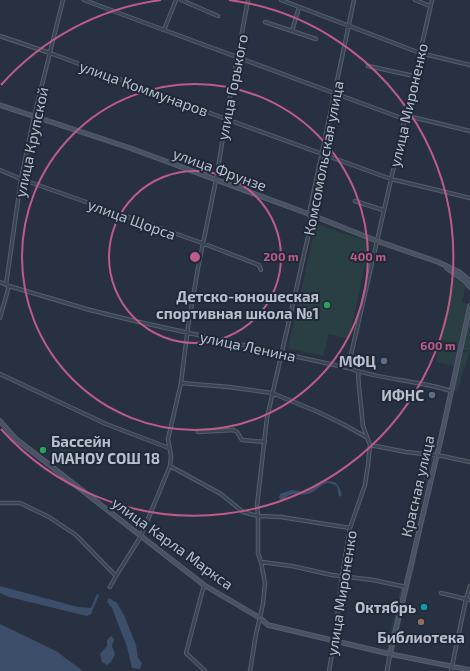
<svg xmlns="http://www.w3.org/2000/svg" width="470" height="671" font-family="'Exo 2',sans-serif">
<style>
.green{fill:#293f43}
.water{fill:#3d4e6b}
.lines{fill:none;stroke-linecap:round;stroke-linejoin:round}
.minor-casing{stroke:#565f6c;stroke-width:4.5}
.tertiary-casing{stroke:#565f6c;stroke-width:5}
.secondary-casing{stroke:#565f6c;stroke-width:5.5}
.minor{stroke:#3b4452;stroke-width:2.5}
.tertiary{stroke:#3b4452;stroke-width:3}
.secondary{stroke:#495265;stroke-width:3.5}
.ring{fill:none;stroke:#be5b88;stroke-width:2}
.leisure-dot{fill:#2e9e5b;stroke:#202937;stroke-width:1.5}
.service-dot{fill:#5c6f8a;stroke:#202937;stroke-width:1.5}
.culture-dot{fill:#0f9aa8;stroke:#202937;stroke-width:1.5}
.education-dot{fill:#8d6e63;stroke:#202937;stroke-width:1.5}
.labels{text-anchor:middle;dominant-baseline:central;stroke-width:4;stroke-linejoin:round;paint-order:stroke}
.street-label{font-size:15px;fill:#b8bfcc;stroke:#202937}
.poi-label{font-size:15px;font-weight:bold;fill:#b8bfcc;stroke:#202937;text-anchor:end}
.centre{fill:#be5b88;stroke:#202937;stroke-width:2}
.ring-label{font-size:12px;text-anchor:middle;font-weight:bold;fill:#be5b88;stroke:#202937;stroke-width:4;stroke-linejoin:round;paint-order:stroke}
</style>
<rect width="100%" height="100%" fill="#273142"/>
<path class="green" d="M 316,224 L 370,242 L 349,339 L 329,334 L 323,356 L 288,348 Z
M 454,278 L 466,285 L 462,302 L 470,305 L 470,350 L 458,350 L 454,366 L 436,362 L 443,328 L 442,326 L 444,319 L 445,319 Z
M 470,351 L 457,391 L 453,390 L 462,352 Z
M 69,439 L 73,441 L 74,444 L 65,460 L 62,462 L 64,463 L 61,467 L 51,460 L 54,456 L 57,458 L 65,442 Z
M 428,457 L 433,458 L 422,504 L 418,503 Z
M 415,555 L 417,556 L 394,652 L 392,652 Z
M 401,587 L 404,588 L 389,651 L 386,650 Z"/>
<path class="water" d="M 326,481 L 335,482 L 339,487 L 342,495 L 339,497 L 337,486 C 335,485 331,483 328,483 C 322,483 317,490 311,493 C 298,498 294,488 282,501 L 279,498 L 280,494 L 292,490 L 306,492 Z
M 0,586 L 78,607 L 91,608 L 97,594 L 99,595 L 91,614 L 87,616 L 9,597 L 0,593 Z
M 109,598 L 117,603 L 124,615 L 136,645 L 138,658 L 142,663 L 140,669 L 132,668 L 127,647 L 112,608 L 107,602 Z
M 0,624 L 56,651 L 83,671 L 0,671 Z
M 111,636 L 114,639 L 112,646 L 115,654 L 111,662 L 107,665 L 102,662 L 100,654 L 107,646 L 107,640 Z"/>
<g class="lines">
<g class="minor-casing">
<path id="minor" d="M 84,0 L 164,30 L 404,119 L 412,117 L 470,131
M 181,0 L 218,16
M 281,0 L 420,53 L 470,65
M 415,0 L 430,6
M 265,22 L 316,39
M 164,30 L 176,0
M 292,31 L 299,7
M 0,36 L 50,53 L 226,119 L 391,179 L 441,191 L 470,198
M 368,66 L 414,76
M 0,170 L 21,179 L 202,243 L 259,265 L 261,270
M 355,201 L 383,210
M 0,282 L 9,286 L 90,310 L 139,322 L 348,368 C 381,380 418,380 451,391
M 6,285 L 21,179 L 34,117 L 63,0
M 0,318 L 9,286
M 348,368 L 432,0
M 0,374 L 106,424 L 169,448
M 181,383 L 229,387 L 272,393 L 318,412 L 343,424 L 366,437
M 198,432 L 234,430 L 237,432 L 242,440 L 265,442
M 370,445 L 406,452 L 442,456 L 470,462
M 170,466 L 221,494 L 243,512 L 258,516 L 281,517 L 350,528
M 0,503 L 20,503 L 49,517 L 76,535 L 116,576
M 261,562 L 292,566 L 332,575 L 373,580 L 406,587
M 204,585 L 186,653 L 205,671
M 110,587 L 116,576 L 141,536 L 170,466 L 171,456 L 168,439 L 181,383 L 188,327 L 198,268 L 216,180 L 226,119 L 248,0
M 441,593 L 470,600
M 250,671 L 256,634 L 263,604 L 265,583 L 261,562 L 258,553 L 258,516 L 257,505 L 267,418 L 310,228 L 311,220 L 309,214 L 354,0
M 329,671 L 334,642 L 342,576 L 350,528 L 365,485 L 368,465 L 370,445 L 363,426 L 359,387 L 358,372
M 451,671 L 466,599 L 470,586"/>
</g>
<g class="tertiary-casing">
<path id="tertiary" d="M 387,671 L 390,654"/>
</g>
<g class="secondary-casing">
<path id="secondary" d="M 0,105 L 130,148 L 309,214 L 377,241 L 438,262 L 459,272 L 470,281
M 447,268 L 465,281 L 470,287
M 0,421 L 16,439 L 204,585 L 260,618 L 268,625 L 390,654 L 470,670
M 390,654 L 441,438 L 470,306"/>
</g>
<use href="#minor" class="minor"/>
<use href="#tertiary" class="tertiary"/>
<use href="#secondary" class="secondary"/>
</g>
<g class="ring">
<circle cx="195" cy="257" r="86"/>
<circle cx="195" cy="257" r="173"/>
<path d="M1 85A259 259 0 0 1 161 0M229 0A259 259 0 1 1 1 429"/>
</g>
<g class="leisure-dot">
<circle cx="327" cy="305" r="4"/>
<circle cx="43" cy="450" r="4"/>
</g>
<g class="service-dot">
<circle cx="384" cy="361" r="4"/>
<circle cx="432" cy="395" r="4"/>
</g>
<circle class="culture-dot" cx="424" cy="607" r="4"/>
<circle class="education-dot" cx="421" cy="622" r="4"/>
<g class="labels">
<g class="street-label">
<text transform="translate(232 87) rotate(-79)">улица Горького</text>
<text transform="translate(144 88) rotate(20)">улица Коммунаров</text>
<text transform="translate(408 105) rotate(-77)">улица Мироненко</text>
<text transform="translate(31 142) rotate(-78)">улица Крупской</text>
<text transform="translate(323 158) rotate(-79)">Комсомольская улица</text>
<text transform="translate(220 169) rotate(20)">улица Фрунзе</text>
<text transform="translate(132 219) rotate(20)">улица Щорса</text>
<text transform="translate(248 346) rotate(12)">улица Ленина</text>
<text transform="translate(417 486) rotate(-77)">Красная улица</text>
<text transform="translate(173 543) rotate(36)">улица Карла Маркса</text>
<text transform="translate(341 593) rotate(-81)">улица Мироненко</text>
</g>
<g class="poi-label">
<text x="319" y="296">Детско-юношеская<tspan x="319" dy="17">спортивная школа №1</tspan></text>
<text x="376" y="361">МФЦ</text>
<text x="424" y="395">ИФНС</text>
<text x="51" y="441" text-anchor="start">Бассейн<tspan x="51" dy="17">МАНОУ СОШ 18</tspan></text>
<text x="416" y="607">Октябрь</text>
<text x="421" y="637" text-anchor="middle">Библиотека</text>
</g>
</g>
<circle cx="195" cy="257" r="6" class="centre"/>
<g class="ring-label">
<text x="281" y="261">200 m</text>
<text x="368" y="261">400 m</text>
<text x="438" y="350">600 m</text>
</g>
</svg>
